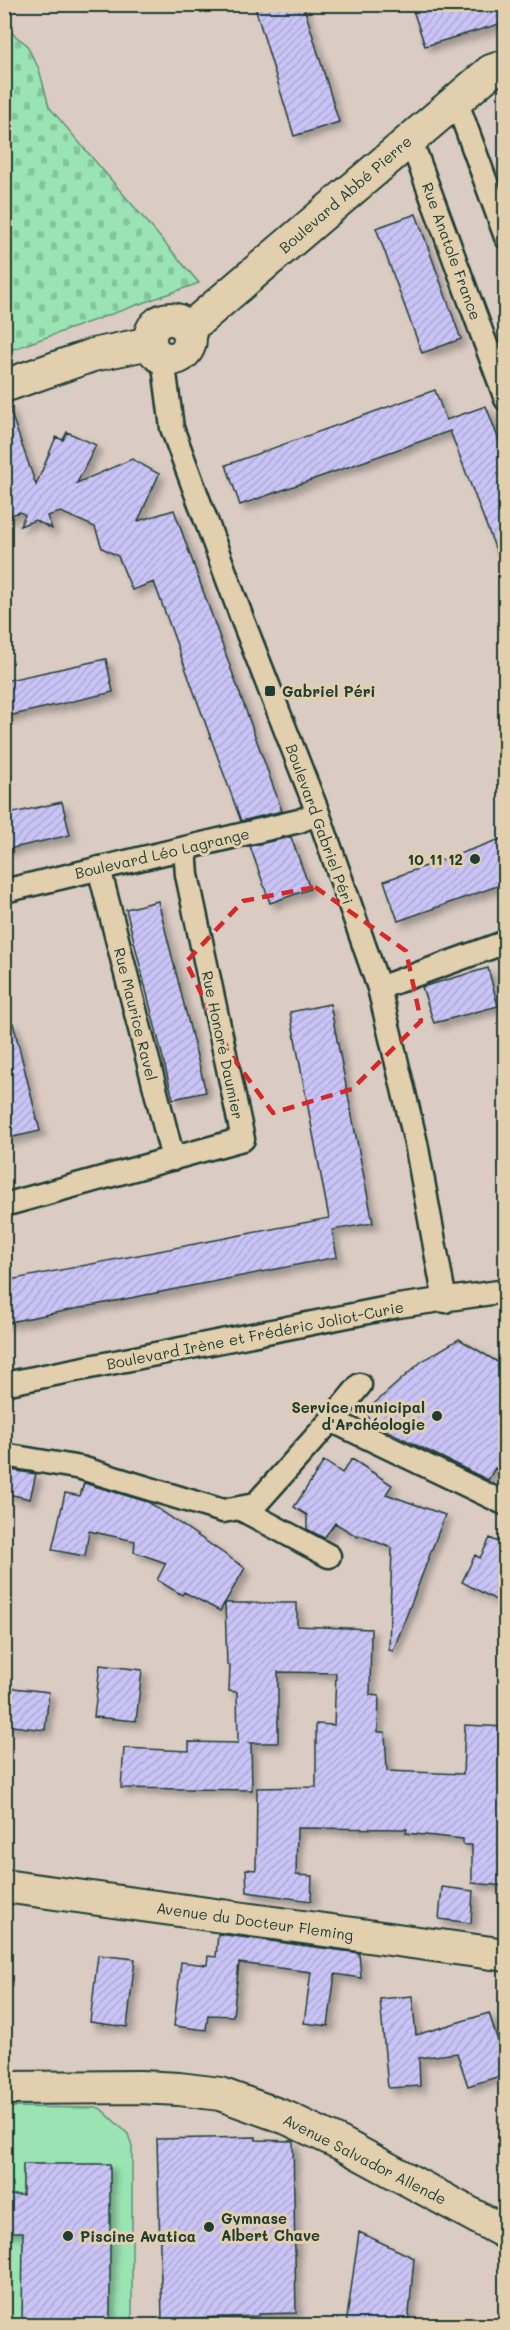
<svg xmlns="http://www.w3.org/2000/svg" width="510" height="2330" font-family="Mali,sans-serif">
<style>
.cemetery{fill:url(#cemetery-stones);stroke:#5c9074;stroke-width:1.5}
.pitch{fill:#9ae4b3;stroke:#5c9074;stroke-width:1.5}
.building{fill:url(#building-hatch);stroke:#1f3d34;stroke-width:1.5;filter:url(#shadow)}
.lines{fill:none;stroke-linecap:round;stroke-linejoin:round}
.street-casing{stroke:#1f3d34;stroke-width:27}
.secondary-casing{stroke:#1f3d34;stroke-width:36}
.street{stroke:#e1cfad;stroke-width:22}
.secondary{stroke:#e1cfad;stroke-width:32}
.marked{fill:none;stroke:#d62828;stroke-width:4.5;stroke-dasharray:12 8;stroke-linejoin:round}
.poi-dot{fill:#1f3d34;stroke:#e1cfad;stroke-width:2}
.labels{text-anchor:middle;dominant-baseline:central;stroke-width:6;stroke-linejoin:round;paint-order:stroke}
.street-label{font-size:15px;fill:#1f3d34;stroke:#e1cfad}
.poi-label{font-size:15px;font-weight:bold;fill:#1f3d34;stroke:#e1cfad;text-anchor:start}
</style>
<defs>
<pattern id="cemetery-stones" width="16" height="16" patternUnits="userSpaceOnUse" patternTransform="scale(1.5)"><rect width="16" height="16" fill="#9ae4b3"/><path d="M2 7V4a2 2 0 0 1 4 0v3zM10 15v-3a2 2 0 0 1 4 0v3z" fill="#84c49b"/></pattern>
<pattern id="building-hatch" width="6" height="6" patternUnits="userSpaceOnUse" patternTransform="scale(1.5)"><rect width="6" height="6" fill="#cac3f5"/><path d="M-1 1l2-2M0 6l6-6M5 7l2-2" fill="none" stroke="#ada8d3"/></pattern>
<filter id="shadow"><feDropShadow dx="5.5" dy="5.5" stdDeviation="3" flood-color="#0004"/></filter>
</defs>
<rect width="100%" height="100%" fill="#dacbc3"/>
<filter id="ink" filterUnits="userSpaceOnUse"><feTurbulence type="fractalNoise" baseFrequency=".0167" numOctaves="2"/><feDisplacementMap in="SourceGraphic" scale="12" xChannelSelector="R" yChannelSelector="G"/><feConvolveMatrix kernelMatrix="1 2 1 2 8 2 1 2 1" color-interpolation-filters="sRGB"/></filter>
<g filter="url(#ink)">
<path class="cemetery" d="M 5,28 L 26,44 L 39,69 L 49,107 L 199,283 L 5,352 Z"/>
<path class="pitch" d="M 5,2107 L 100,2108 L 128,2134 L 132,2147 L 132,2325 L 5,2326 Z"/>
<path class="building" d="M 254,4 L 303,4 L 339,122 L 294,136 Z
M 411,4 L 506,4 L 506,22 L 425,46 Z
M 416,214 L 461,339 L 422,353 L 376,228 Z
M 435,390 L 446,420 L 486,406 L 506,459 L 506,570 L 504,571 L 450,431 L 240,505 L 226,465 Z
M 4,405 L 8,405 L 36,485 L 56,437 L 63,440 L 67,432 L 96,445 L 77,483 L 132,459 L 159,474 L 138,521 L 174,510 L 282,811 L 241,821 L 154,582 L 132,590 L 118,556 L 102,548 L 95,527 L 61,512 L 47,516 L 52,529 L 35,520 L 20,526 L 25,515 L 20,512 L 4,517 Z
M 106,659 L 113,692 L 4,717 L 4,681 Z
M 62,802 L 70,835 L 4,850 L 4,815 Z
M 291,837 L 310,889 L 270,903 L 250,846 Z
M 506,837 L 506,883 L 398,921 L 384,881 Z
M 158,901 L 206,1092 L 173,1099 L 126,909 Z
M 488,968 L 498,1006 L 434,1023 L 422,987 Z
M 330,1004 L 373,1223 L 332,1230 L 337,1257 L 4,1323 L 4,1281 L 329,1218 L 290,1012 Z
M 13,1023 L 40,1131 L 4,1139 L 4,1024 Z
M 459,1339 L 506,1367 L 506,1474 L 495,1468 L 488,1480 L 369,1422 L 367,1410 L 422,1361 Z
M 352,1459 L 392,1485 L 386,1494 L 445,1515 L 393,1651 L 389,1650 L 392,1548 L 359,1535 L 358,1537 L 335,1523 L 324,1538 L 307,1529 L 307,1515 L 294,1507 L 324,1461 L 342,1473 Z
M 4,1469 L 36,1474 L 30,1499 L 4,1493 Z
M 84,1483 L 148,1502 L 245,1568 L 220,1611 L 184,1592 L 182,1595 L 157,1580 L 166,1563 L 134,1552 L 135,1541 L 89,1531 L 85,1556 L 52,1550 L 65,1493 L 80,1496 Z
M 490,1538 L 506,1546 L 506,1581 L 496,1600 L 462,1582 L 475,1555 L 480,1558 Z
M 225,1603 L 297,1603 L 297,1626 L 371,1629 L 370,1695 L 379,1696 L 378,1732 L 385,1732 L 387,1771 L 463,1774 L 465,1725 L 506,1727 L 506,1886 L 472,1883 L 472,1845 L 463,1845 L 463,1839 L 406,1833 L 407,1829 L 297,1828 L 296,1875 L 312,1876 L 311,1901 L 247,1892 L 246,1869 L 256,1870 L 257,1788 L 316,1787 L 316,1724 L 334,1725 L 336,1673 L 278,1672 L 278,1743 L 247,1743 L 251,1743 L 252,1790 L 121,1788 L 124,1748 L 189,1751 L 189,1742 L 238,1743 L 237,1692 L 229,1691 L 230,1665 L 227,1665 Z
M 100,1665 L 142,1670 L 136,1721 L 94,1717 Z
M 4,1687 L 49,1692 L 45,1730 L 4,1725 Z
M 442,1887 L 473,1891 L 471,1923 L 439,1919 Z
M 218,1934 L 359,1953 L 361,1978 L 335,1974 L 328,2026 L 304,2023 L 311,1972 L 239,1963 L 233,2016 L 208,2015 L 206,2030 L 174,2026 L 181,1962 L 207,1965 L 208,1956 L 216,1957 Z
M 98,1955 L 135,1959 L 127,2027 L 90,2022 Z
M 412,1996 L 416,2035 L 489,2013 L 506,2067 L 506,2074 L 468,2086 L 457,2053 L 419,2058 L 420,2086 L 388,2088 L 380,1999 Z
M 256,2137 L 256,2140 L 293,2141 L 296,2313 L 259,2314 L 259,2316 L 162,2319 L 157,2139 Z
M 23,2164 L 110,2164 L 110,2325 L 22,2325 L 23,2232 L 4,2232 L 4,2195 L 23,2195 Z
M 359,2232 L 414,2258 L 408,2325 L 346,2325 Z"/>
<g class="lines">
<g class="street-casing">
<path id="street" d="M 456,100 L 506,237
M 410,138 L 506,399
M 163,358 L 172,428 L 243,621 L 318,813 L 379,988 L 416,1143 L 445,1301
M 99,868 L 173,1159
M 4,891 L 299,821 L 318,813
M 379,988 L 506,942
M 4,1205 L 243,1139 L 187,875 L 185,848
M 4,1384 L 398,1306 L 506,1291
M 331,1420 L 506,1504
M 4,1455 L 81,1468 L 223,1511 L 255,1505 L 331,1420 L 360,1385
M 239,1508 L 329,1556"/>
</g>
<g class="secondary-casing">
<path id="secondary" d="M150 339a20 20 0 1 1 40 0a20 20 0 1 1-40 0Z
M 187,327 L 199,320 L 491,71 L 506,66
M 4,386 L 93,355 L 150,343
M 4,1886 L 506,1955
M 4,2088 L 140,2087 L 179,2089 L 220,2094 L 287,2118 L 342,2144 L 506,2233"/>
</g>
<use href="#street" class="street"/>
<use href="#secondary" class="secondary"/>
</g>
</g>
<path class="marked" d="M 315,887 L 406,951 L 421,1021 L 352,1089 L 273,1113 L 231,1055 L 186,962 L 243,901 Z"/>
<g class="poi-dot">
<rect x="264" y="685" width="12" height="12" rx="3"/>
<circle cx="475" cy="859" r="6"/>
<circle cx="437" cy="1416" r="6"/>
<circle cx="209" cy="2227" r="6"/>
<circle cx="68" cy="2236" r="6"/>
</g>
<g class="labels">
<g class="street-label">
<text transform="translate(345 194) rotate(-41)">Boulevard Abbé Pierre</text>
<text transform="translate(452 251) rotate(70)">Rue Anatole France</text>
<text transform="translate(320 824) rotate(70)">Boulevard Gabriel Péri</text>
<text transform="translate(162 853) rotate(-13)">Boulevard Léo Lagrange</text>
<text transform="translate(136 1014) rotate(76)">Rue Maurice Ravel</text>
<text transform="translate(223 1045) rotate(78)">Rue Honoré Daumier</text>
<text transform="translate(255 1335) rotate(-11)">Boulevard Irène et Frédéric Joliot-Curie</text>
<text transform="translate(255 1921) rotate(8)">Avenue du Docteur Fleming</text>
<text transform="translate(365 2159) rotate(27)">Avenue Salvador Allende</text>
</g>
<g class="poi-label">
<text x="282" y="691">Gabriel Péri</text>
<text x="463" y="859" text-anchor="end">10 11 12</text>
<text x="425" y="1407" text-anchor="end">Service municipal<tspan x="425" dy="17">d'Archéologie</tspan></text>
<text x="221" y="2218">Gymnase<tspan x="221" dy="17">Albert Chave</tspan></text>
<text x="80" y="2236">Piscine Avatica</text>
</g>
</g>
<rect width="510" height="2330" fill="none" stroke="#e1cfad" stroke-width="24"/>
<rect x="12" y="12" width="486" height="2306" fill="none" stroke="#1f3d34" stroke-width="2" filter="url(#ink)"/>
</svg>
